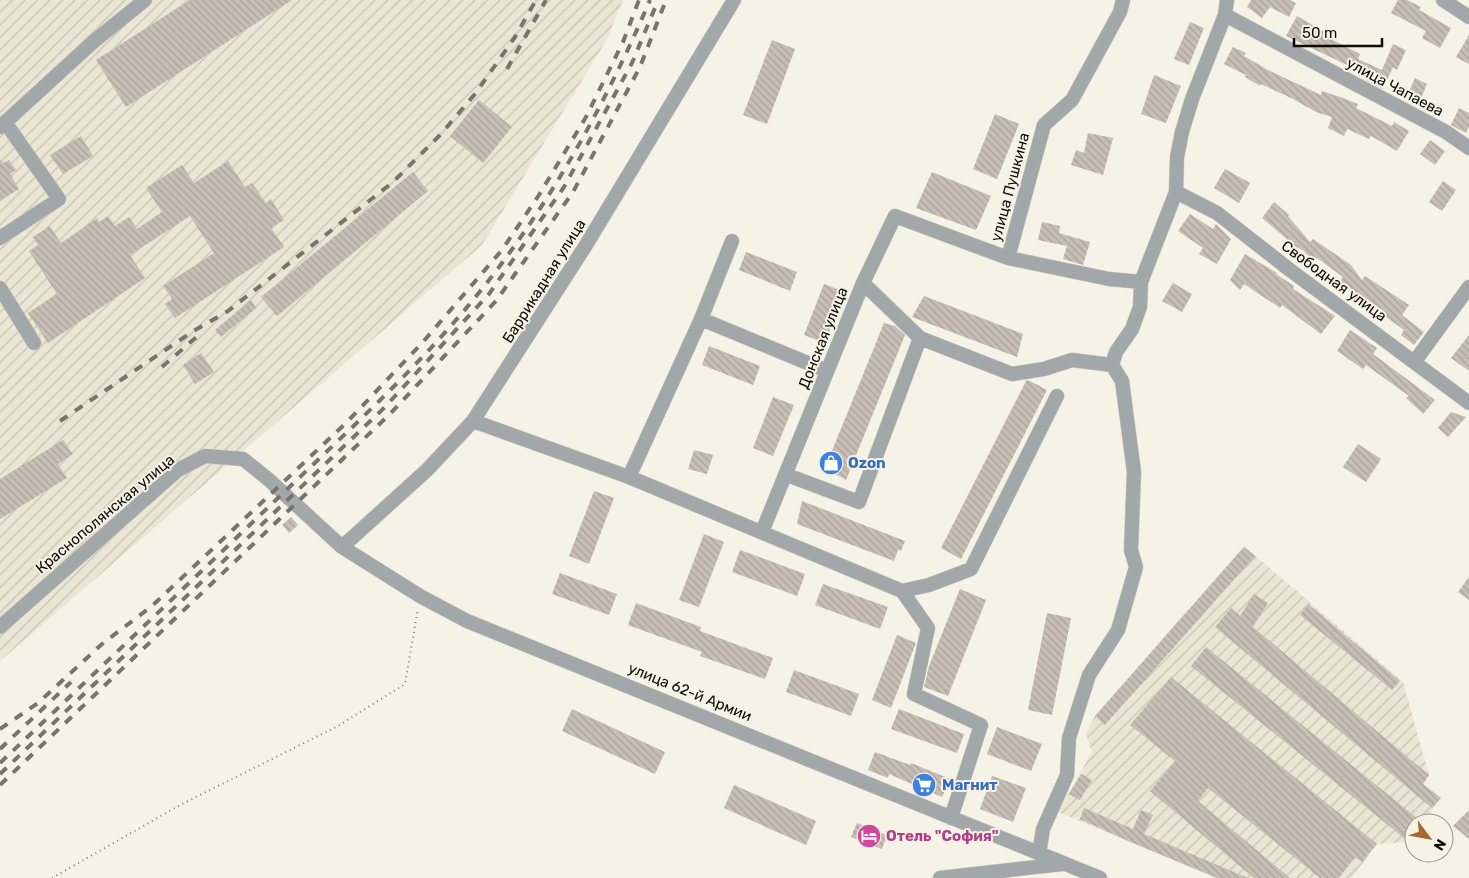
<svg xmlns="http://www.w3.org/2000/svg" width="1469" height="878" font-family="Rubik,sans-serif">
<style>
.industrial{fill:url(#industrial-furrows)}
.building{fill:url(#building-back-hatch)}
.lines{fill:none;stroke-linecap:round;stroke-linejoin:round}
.minor-casing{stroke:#d0cdc3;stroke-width:15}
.path{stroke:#807d76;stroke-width:2;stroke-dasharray:1 4;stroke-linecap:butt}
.minor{stroke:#a2a8a9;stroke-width:14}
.rail{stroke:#76746c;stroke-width:4;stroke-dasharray:9 9;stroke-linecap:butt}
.labels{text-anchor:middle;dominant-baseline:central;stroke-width:4;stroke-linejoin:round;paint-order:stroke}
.street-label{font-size:15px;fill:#0e0c09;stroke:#f5f2e6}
.shop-label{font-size:15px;font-weight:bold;fill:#366cbe;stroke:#f5f2e6;text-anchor:start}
.hotel-label{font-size:15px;font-weight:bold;fill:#b23c85;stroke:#f5f2e6;text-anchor:start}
</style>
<defs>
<pattern id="industrial-furrows" width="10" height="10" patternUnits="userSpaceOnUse" patternTransform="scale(1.25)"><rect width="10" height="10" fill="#ebe5d3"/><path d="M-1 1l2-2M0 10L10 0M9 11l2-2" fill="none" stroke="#c8c3b4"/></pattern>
<pattern id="building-back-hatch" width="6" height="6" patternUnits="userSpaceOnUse" patternTransform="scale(1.25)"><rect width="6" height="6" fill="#c7beb6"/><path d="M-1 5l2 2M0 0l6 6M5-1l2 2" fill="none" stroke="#aaa29b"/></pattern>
</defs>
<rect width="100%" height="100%" fill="#f5f2e6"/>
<path class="industrial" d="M 0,0 L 623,0 L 606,41 L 482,245 L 0,661 Z
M 1244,546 L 1403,682 L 1429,775 L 1423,784 L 1441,798 L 1423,823 L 1414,823 L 1414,835 L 1409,842 L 1377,844 L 1352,878 L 1217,878 L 1058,812 L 1092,752 L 1086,733 L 1095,716 Z"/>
<path class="building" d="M 190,0 L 292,0 L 126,107 L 96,60 Z
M 1251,0 L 1290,0 L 1296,3 L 1289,17 L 1270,7 L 1262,18 L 1247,7 Z
M 1398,0 L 1407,0 L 1421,7 L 1419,10 L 1451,28 L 1440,48 L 1422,38 L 1426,31 L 1391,13 Z
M 1297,16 L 1335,38 L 1333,40 L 1360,54 L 1358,59 L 1382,70 L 1393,44 L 1406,50 L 1397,70 L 1393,67 L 1383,89 L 1366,80 L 1368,75 L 1286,36 Z
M 1190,22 L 1204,28 L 1189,65 L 1174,59 Z
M 1469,35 L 1469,64 L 1456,57 Z
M 772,40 L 795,49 L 767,124 L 743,115 Z
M 1233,47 L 1246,53 L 1244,56 L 1268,70 L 1321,95 L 1322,91 L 1343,98 L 1358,104 L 1356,108 L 1392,126 L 1394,122 L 1409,131 L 1397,151 L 1371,136 L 1369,139 L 1347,129 L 1344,136 L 1328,128 L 1332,117 L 1316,112 L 1293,99 L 1261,84 L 1260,86 L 1245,77 L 1246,75 L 1224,64 Z
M 1154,75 L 1181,86 L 1166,123 L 1141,114 Z
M 1415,78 L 1427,84 L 1419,103 L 1406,98 Z
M 479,100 L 512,127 L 483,163 L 450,136 Z
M 1459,108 L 1469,113 L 1469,127 L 1466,133 L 1451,125 Z
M 995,114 L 1019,124 L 997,179 L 973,169 Z
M 1088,133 L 1113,138 L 1103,175 L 1071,165 L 1076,150 L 1084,153 Z
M 81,136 L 93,156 L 63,174 L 50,155 Z
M 1430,140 L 1445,151 L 1435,165 L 1420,154 Z
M 0,159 L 3,163 L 9,160 L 16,170 L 10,174 L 19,189 L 0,201 Z
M 228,161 L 245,187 L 252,183 L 266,203 L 271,199 L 284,220 L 271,228 L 284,247 L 175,318 L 165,304 L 172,299 L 163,286 L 214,253 L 190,216 L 130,255 L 145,278 L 48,343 L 28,313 L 57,294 L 29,251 L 38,245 L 33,237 L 50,226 L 61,243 L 97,218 L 99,222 L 108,216 L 115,226 L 129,217 L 137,229 L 162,212 L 146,188 L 182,165 L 194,183 Z
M 1225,169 L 1250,183 L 1239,203 L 1214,188 Z
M 413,172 L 428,191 L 277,316 L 261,297 Z
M 932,172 L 991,196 L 976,230 L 916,208 Z
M 1443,181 L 1456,190 L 1442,211 L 1429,202 Z
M 1274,202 L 1289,215 L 1288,216 L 1310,242 L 1313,239 L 1351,265 L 1362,280 L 1365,276 L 1409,305 L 1402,315 L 1424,332 L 1414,345 L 1401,335 L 1404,330 L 1382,314 L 1384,311 L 1340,282 L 1343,277 L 1317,258 L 1314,262 L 1304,251 L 1287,242 L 1288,240 L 1262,218 Z
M 1190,214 L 1213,229 L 1216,224 L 1231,239 L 1217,264 L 1199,254 L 1203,248 L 1178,231 Z
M 1042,222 L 1060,226 L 1059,233 L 1090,242 L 1083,265 L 1063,259 L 1067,246 L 1038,240 Z
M 746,252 L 797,272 L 790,291 L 739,270 Z
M 1245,254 L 1277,273 L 1276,274 L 1294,286 L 1293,289 L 1335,316 L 1321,334 L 1282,305 L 1280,308 L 1244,284 L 1240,290 L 1230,280 Z
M 1173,283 L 1192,294 L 1182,312 L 1162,301 Z
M 824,284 L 845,292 L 825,343 L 804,335 Z
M 924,296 L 1023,334 L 1017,357 L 912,317 Z
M 251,300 L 256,308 L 221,337 L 215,330 Z
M 884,323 L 895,326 L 905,335 L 846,480 L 825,468 Z
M 1350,330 L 1377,348 L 1373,354 L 1435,400 L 1423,414 L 1406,398 L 1409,396 L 1366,365 L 1363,369 L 1337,351 Z
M 1469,335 L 1469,371 L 1451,358 Z
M 709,346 L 760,366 L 753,385 L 702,365 Z
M 201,353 L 214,372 L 195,384 L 183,365 Z
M 1028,380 L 1047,390 L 961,559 L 941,548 L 1026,381 Z
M 773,397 L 794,405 L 773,456 L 753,448 Z
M 1451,412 L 1466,417 L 1448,437 L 1438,428 Z
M 63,440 L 73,454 L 58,464 L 67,478 L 0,519 L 0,479 Z
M 1358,444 L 1381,459 L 1366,482 L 1343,467 Z
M 694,450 L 713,455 L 707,474 L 688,469 Z
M 594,491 L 614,498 L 589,564 L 569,556 Z
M 802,501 L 905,541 L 901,551 L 898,550 L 894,561 L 797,524 Z
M 291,517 L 298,525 L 289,533 L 282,525 Z
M 704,534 L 724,542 L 699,607 L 679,600 Z
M 1244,547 L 1255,556 L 1105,725 L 1095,716 Z
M 740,550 L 805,574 L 797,596 L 732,572 Z
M 560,573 L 617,594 L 609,615 L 552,594 Z
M 1469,577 L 1469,600 L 1458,592 Z
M 823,584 L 888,607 L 880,629 L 815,605 Z
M 960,589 L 986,600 L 948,696 L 924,687 L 929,666 Z
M 1254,594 L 1268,603 L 1253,627 L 1429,775 L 1423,784 L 1441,798 L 1432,808 L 1215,627 L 1231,608 L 1240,616 Z
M 636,603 L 701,627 L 700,631 L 773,658 L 765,679 L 700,656 L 702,652 L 628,625 Z
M 1308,604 L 1400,681 L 1392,690 L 1300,615 Z
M 1047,613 L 1071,618 L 1052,715 L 1028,710 Z
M 897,635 L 916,643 L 891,708 L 872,700 Z
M 1206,647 L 1423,823 L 1414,823 L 1414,836 L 1409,842 L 1191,666 Z
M 794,670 L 859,694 L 851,716 L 786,692 Z
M 1171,677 L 1377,844 L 1362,862 L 1355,857 L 1339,878 L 1320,878 L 1208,788 L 1198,801 L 1290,878 L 1254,878 L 1150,791 L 1175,761 L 1130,725 Z
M 572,709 L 665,752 L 655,774 L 562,731 Z
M 899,709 L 964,734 L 957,753 L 891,729 Z
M 997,727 L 1042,744 L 1031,771 L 987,754 Z
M 875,752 L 910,765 L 911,763 L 950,779 L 942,797 L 889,774 L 888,778 L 868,770 Z
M 1081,774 L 1092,780 L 1080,800 L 1069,794 Z
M 992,776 L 1026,788 L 1013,822 L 980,809 Z
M 734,785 L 816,821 L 806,845 L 724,808 Z
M 1084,808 L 1133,829 L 1141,810 L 1153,815 L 1144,834 L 1248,878 L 1217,878 L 1128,841 L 1080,819 Z
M 1469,810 L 1469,839 L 1453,826 Z
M 857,823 L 887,835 L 882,849 L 851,837 Z"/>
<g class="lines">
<g class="minor-casing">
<path id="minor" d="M 1443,0 L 1469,17
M 1225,15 L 1446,132 L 1469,148
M 0,127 L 93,42 L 145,0
M 1176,192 L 1217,213 L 1290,270 L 1469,403
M 0,238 L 59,199 L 5,122
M 1008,258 L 1044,125 L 1072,100 L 1120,12 L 1123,0
M 863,283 L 920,338
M 0,288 L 34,343
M 701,319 L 827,371
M 1415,361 L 1469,287
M 473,421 L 629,477 L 902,591 L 928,628 L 914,694 L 981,725 L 951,818
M 787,475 L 859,502 L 920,338 L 1012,374 L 1044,369 L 1072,360 L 1112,365
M 629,477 L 701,319 L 732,241
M 762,532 L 863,283 L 895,216 L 1008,258 L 1109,279 L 1141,282
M 342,547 L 427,470 L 473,421 L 586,245 L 734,0
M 902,591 L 929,585 L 971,569 L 1057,396
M 0,627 L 178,470 L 205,456 L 243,459 L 268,479 L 342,547 L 420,596 L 467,621 L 1100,878
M 1039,854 L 1043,829 L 1067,775 L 1069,738 L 1089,675 L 1118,630 L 1136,567 L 1131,550 L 1134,472 L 1122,381 L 1112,365 L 1116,352 L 1132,329 L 1140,307 L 1141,282 L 1176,192 L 1177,157 L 1182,132 L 1192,99 L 1225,15 L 1227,0
M 940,878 L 1062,864"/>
</g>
<path class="path" d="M 52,878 L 182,804 L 338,726 L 405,684 L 418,608"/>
<use href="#minor" class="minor"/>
<path class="rail" d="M 507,69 L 546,0
M 162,367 L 201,333
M 60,421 L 192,332 L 228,311 L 392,183 L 441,134 L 475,94 L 515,37 L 536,0
M 0,729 L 38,703 L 102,644 L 152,606 L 347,422 L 423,342 L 502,250 L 539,195 L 586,117 L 623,42 L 639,0
M 0,749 L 71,682
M 0,763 C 94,674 187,585 280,496 C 349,430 421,365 482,289 C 552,201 606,103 650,0
M 0,774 L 384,408 L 489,294 L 564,187 L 632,63 L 657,3
M 0,785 L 390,414 L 496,301 L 573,192 L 640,67 L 666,0"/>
</g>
<defs>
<g id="shop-disc" transform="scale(1.25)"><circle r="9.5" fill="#3f7fe0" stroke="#f5f2e6"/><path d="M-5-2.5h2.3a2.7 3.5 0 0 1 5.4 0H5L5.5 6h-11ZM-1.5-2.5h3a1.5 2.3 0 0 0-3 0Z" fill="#fff"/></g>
<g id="supermarket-disc" transform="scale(1.25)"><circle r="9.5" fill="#3f7fe0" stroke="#f5f2e6"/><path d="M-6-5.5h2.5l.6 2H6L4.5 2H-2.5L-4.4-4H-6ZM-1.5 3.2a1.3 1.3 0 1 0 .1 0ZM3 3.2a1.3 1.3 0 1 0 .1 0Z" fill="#fff"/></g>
<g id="hotel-disc" transform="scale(1.25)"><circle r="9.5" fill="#d1479c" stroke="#f5f2e6"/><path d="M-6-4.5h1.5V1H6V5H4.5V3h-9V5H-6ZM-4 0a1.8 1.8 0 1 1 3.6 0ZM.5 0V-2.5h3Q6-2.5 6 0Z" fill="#fff"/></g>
</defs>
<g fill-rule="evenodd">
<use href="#shop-disc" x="831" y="463"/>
<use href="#supermarket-disc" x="924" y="785"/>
<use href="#hotel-disc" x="869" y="836"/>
</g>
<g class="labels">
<g class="street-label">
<text transform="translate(1395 87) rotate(28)">улица Чапаева</text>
<text transform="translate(1010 187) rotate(-75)">улица Пушкина</text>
<text transform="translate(544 281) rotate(-58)">Баррикадная улица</text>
<text transform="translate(1334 281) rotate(36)">Свободная улица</text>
<text transform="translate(823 338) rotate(-68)">Донская улица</text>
<text transform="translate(105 514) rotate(-40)">Краснополянская улица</text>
<text transform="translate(690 692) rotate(22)">улица 62-й Армии</text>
</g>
<g class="shop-label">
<text x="848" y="463">Ozon</text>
<text x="942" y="785">Магнит</text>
</g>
<g class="hotel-label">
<text x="886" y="836">Отель "София"</text>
</g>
</g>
<g transform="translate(1429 838) rotate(122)"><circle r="24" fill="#f5f2e6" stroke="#99968e"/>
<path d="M0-4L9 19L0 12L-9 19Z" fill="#a96832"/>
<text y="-8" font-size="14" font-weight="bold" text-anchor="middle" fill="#0e0c09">N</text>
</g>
<path d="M1294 38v8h88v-8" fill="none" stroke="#0e0c09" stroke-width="2.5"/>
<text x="1302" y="38" font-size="15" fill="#0e0c09" stroke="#f5f2e6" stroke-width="4" paint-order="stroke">50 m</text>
</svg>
